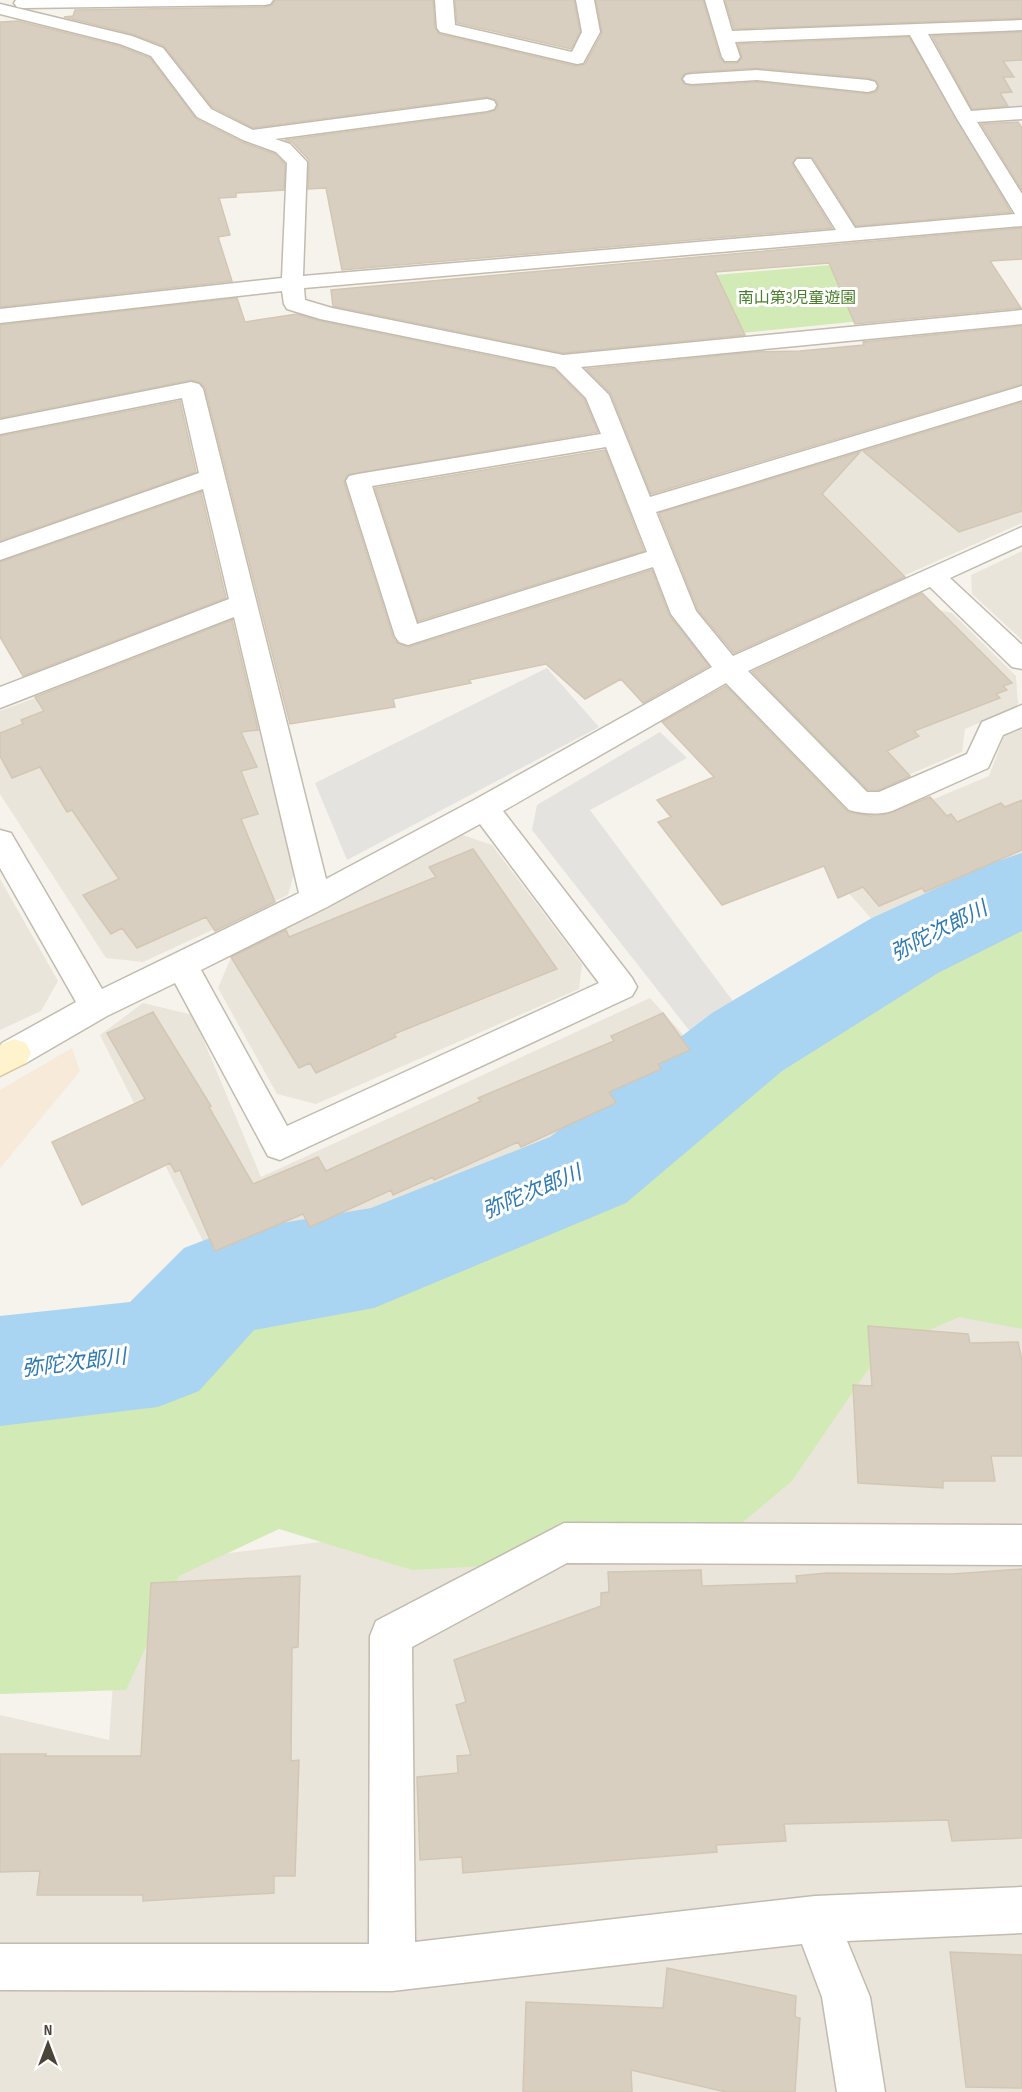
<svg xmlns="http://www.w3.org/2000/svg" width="1022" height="2092" font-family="'Sofia Sans Condensed','Noto Sans JP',sans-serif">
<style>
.residential{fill:#eae5da}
.commercial{fill:#f7ead8}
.green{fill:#d2eab5}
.parking{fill:#e5e3e0}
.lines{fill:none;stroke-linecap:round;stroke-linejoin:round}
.river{fill:#a9d4f2;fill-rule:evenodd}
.building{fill:#d8cfc1;stroke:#d3c7b4;stroke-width:1.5;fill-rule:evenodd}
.street-casing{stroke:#c2bbae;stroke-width:3}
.secondary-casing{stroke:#d6c79b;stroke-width:3}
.street{fill:#fff;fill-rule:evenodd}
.secondary{fill:#fff3cd;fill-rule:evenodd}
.labels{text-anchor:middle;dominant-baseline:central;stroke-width:6;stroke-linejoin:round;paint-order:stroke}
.far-park-label{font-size:16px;fill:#4a7f2a;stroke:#fff}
.water-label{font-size:21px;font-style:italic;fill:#2e7ab2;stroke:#fff}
</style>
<rect width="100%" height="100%" fill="#f6f3ec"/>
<path class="residential" d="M 1022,28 L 1022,107 L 989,110 L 967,101 L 935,39 L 949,33 Z
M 1022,403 L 1022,523 L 762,639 L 691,504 Z
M 1022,551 L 1022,640 L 972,594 L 971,575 Z
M 914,604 L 952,613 L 1016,676 L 1018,706 L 965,729 L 962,752 L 887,784 L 857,781 L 767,685 Z
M 212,632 L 238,642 L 294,874 L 288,895 L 143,962 L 106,958 L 0,794 L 0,711 Z
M 718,693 L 737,698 L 858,831 L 989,776 L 1004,736 L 1022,729 L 1022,865 L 955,888 L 877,925 L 688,712 Z
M 457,833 L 492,845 L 582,964 L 579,989 L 316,1104 L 277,1094 L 218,988 L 233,953 Z
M 0,879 L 58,981 L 41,1011 L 0,1030 Z
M 650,998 L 706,1060 L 591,1130 L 216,1267 L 100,1035 L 143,1003 L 193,1015 L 261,1177 Z
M 1022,1294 L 1022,2092 L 0,2092 L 0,1715 L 109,1740 L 121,1566 L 724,1493 L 871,1301 Z"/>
<path class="commercial" d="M 72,1048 L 80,1071 L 0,1168 L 0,1090 Z"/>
<path class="green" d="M 830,265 L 861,321 L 743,333 L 716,275 Z
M 1022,919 L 1022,1329 L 959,1317 L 880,1352 L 792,1481 L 705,1554 L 412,1570 L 279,1529 L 179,1576 L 126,1690 L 0,1694 L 0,1420 L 155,1392 L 240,1310 L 443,1260 L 646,1183 L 777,1050 Z"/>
<path class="parking" d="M 547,668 L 599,727 L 347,860 L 315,783 Z
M 660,732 L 687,758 L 590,810 L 744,1016 L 703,1048 L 532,830 L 537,805 Z"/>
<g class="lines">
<path class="river" d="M 1022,853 L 1022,931 L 938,973 L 782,1071 L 626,1203 L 374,1308 L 254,1330 L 199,1391 L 158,1407 L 0,1426 L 0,1316 L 130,1302 L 184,1248 L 223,1233 L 371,1208 L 550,1137 L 712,1013 L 870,919 L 989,864 Z"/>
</g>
<path class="building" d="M 275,0 L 433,0 L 435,28 L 439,34 L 576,66 L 585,64 L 602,33 L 596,0 L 703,0 L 720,58 L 725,63 L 737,63 L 742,58 L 738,44 L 909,37 L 1011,212 L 856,226 L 813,158 L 797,157 L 792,164 L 832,228 L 342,270 L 326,188 L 308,189 L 309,160 L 292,142 L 285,140 L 487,113 L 496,110 L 498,106 L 496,100 L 487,97 L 253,128 L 212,107 L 164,46 L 133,34 L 64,17 L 73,16 L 75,10 L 264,7 L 272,5 ZM 757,68 L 868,78 L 877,81 L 879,87 L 876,92 L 868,94 L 757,82 L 692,86 L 684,84 L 681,79 L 684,74 L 692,72 Z
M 455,0 L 574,0 L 580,32 L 571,49 L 457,23 Z
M 725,0 L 1022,0 L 1022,18 L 734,29 Z
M 18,21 L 119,46 L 150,58 L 196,119 L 242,142 L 275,154 L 285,164 L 284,190 L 236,193 L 236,197 L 219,198 L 230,235 L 218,237 L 232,281 L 0,307 L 0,22 Z
M 1022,32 L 1022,60 L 1003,61 L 1014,77 L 1003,77 L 1012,92 L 1000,93 L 1008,106 L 972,109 L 932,36 Z
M 1018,122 L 1022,128 L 1022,190 L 981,124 Z
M 1022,228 L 1022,259 L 990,261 L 1021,308 L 855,324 L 829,263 L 715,272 L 745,335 L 563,353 L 333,306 L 331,290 Z
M 237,298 L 245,322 L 297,314 L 320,321 L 554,369 L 584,399 L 598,432 L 347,475 L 344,482 L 393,637 L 397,643 L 409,647 L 652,570 L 669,615 L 709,666 L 643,703 L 621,679 L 585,699 L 546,664 L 469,680 L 471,683 L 393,699 L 395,707 L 290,724 L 205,388 L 201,383 L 191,380 L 0,418 L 0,325 Z
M 1022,326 L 1022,384 L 651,494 L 611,394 L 586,369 L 754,352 L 800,351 L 864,345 L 863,342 Z
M 180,401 L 196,472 L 0,541 L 0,436 Z
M 1022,402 L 1022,511 L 959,532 L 863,451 Z
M 605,450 L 644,551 L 418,621 L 375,488 Z
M 860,452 L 822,494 L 905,577 L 734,653 L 698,610 L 659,513 Z
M 201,492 L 226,598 L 23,676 L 0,637 L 0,562 Z
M 922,593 L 1012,683 L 1003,686 L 1007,690 L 996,694 L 1000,698 L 914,731 L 919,736 L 887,751 L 910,776 L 879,790 L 868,790 L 752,672 Z
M 232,620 L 258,730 L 241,732 L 257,767 L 241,771 L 258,814 L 241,819 L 275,902 L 215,931 L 206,917 L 137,948 L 122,928 L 111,934 L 83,895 L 119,879 L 72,810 L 67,812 L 40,767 L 12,778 L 0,756 L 0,733 L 23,724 L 21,720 L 44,711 L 35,697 Z
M 726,686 L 848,812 L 870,816 L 887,814 L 930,797 L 947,816 L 951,814 L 957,822 L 1001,803 L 1005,807 L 1022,800 L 1022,850 L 925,892 L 922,888 L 879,906 L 863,887 L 838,898 L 824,866 L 722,905 L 658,822 L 671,817 L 657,800 L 714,777 L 662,722 Z
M 473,849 L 557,969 L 394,1034 L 396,1037 L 316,1073 L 310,1063 L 299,1068 L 231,957 L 286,930 L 289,937 L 436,877 L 429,867 Z
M 153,1012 L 211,1106 L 209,1107 L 253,1184 L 318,1157 L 326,1171 L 481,1101 L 478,1098 L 614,1041 L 611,1036 L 663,1013 L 690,1050 L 658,1064 L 661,1069 L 609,1092 L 616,1103 L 521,1147 L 518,1142 L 434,1180 L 433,1177 L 393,1195 L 391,1190 L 310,1227 L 303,1214 L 215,1251 L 180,1170 L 175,1172 L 170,1163 L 82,1205 L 52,1142 L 145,1099 L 107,1033 Z
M 868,1326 L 968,1334 L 970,1343 L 1018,1342 L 1022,1361 L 1022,1456 L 991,1456 L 995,1481 L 943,1481 L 943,1488 L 858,1483 L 853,1385 L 872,1386 Z
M 1022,1569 L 1022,1838 L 952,1841 L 948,1820 L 784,1824 L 786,1841 L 716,1845 L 717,1852 L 463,1873 L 462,1857 L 420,1860 L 417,1777 L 458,1773 L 457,1756 L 471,1755 L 456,1705 L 466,1702 L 454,1660 L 601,1606 L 601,1593 L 609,1592 L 608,1572 L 701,1570 L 702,1586 L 797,1583 L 796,1576 L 827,1573 L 952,1574 Z
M 300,1576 L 298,1647 L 292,1648 L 291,1761 L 299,1760 L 295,1876 L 274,1876 L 274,1893 L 143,1901 L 143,1895 L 37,1895 L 40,1871 L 0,1872 L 0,1754 L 46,1754 L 45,1756 L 141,1756 L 151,1583 Z
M 950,1952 L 1022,1955 L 1022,2088 L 966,2087 Z
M 667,1968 L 796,1996 L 795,2017 L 800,2018 L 795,2092 L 726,2092 L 631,2070 L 632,2092 L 523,2092 L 526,2002 L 663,2008 Z"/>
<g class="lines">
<g class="street-casing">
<path id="street" d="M 16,0 L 273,0 L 270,4 L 264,5 L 23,8 L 17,7 L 14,3 Z
M 435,0 L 453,0 L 455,25 L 572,52 L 582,32 L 576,0 L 594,0 L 600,32 L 583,63 L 577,64 L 440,32 L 437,28 Z
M 705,0 L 723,0 L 732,31 L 1022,20 L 1022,30 L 928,34 L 971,111 L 1022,107 L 1022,119 L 977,122 L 1022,194 L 1022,226 L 304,288 L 305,300 L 332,308 L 563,355 L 1022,310 L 1022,324 L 581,367 L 609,395 L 650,497 L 1022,386 L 1022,400 L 656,512 L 696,611 L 733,656 L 1022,527 L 1022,545 L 950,578 L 1022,645 L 1022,669 L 1012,667 L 930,587 L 748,671 L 867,792 L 879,792 L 967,754 L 982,722 L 1022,705 L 1022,727 L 1003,735 L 988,768 L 892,811 C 878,815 863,814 849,810 L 726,683 L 503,811 L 632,978 L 637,987 L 632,996 L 280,1160 L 268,1156 L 175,983 L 107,1016 L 26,1063 L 14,1067 L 2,1063 L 0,1048 L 2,1043 L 76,1002 L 0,868 L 0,830 L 11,833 L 102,989 L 299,893 L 234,617 L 0,708 L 0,687 L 229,599 L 203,489 L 0,560 L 0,543 L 199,473 L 182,398 L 0,434 L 0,420 L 191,382 L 199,384 L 203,389 L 326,879 L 474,800 L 712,667 L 671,614 L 653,567 L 408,645 L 399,642 L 395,636 L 346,481 L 349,476 L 358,474 L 601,434 L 586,398 L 555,367 L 320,319 L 287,309 L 284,304 L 282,291 L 0,323 L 0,309 L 282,278 L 287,163 L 276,152 L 243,140 L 197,117 L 151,56 L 120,44 L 0,14 L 0,4 L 132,36 L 163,48 L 211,109 L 253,130 L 487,99 L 494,101 L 496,105 L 494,109 L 487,111 L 275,139 L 290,144 L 307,162 L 303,276 L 836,230 L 794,163 L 797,159 L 811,159 L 855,228 L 1015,214 L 956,117 L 910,35 L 735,42 L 740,57 L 737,61 L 725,61 L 722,57 ZM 606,447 L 647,552 L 417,624 L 372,486 ZM 480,824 L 599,983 L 287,1126 L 201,970 L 327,907 Z
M 757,70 L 868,80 L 875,82 L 877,86 L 875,90 L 868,92 L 757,80 L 692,84 L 686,83 L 683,79 L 686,75 L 692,74 Z
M 564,1523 L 1022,1525 L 1022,1565 L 567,1563 L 412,1647 L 415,1942 L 815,1896 L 1022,1887 L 1022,1933 L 847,1941 L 870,1997 L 885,2092 L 837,2092 L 822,1997 L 802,1944 L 392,1991 L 0,1990 L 0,1944 L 369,1944 L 370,1636 L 376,1621 Z"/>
</g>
<g class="secondary-casing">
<path id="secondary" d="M 14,1039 L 26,1043 L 31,1053 L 26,1063 L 0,1076 L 0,1045 Z"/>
</g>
<use href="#street" class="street"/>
<use href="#secondary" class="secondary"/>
</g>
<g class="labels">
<g class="far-park-label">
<text x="797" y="298">南山第3児童遊園</text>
</g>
<g class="water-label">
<text transform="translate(939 931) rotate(-27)">弥陀次郎川</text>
<text transform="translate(532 1192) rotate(-23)">弥陀次郎川</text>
<text transform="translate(74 1363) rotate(-7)">弥陀次郎川</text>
</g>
</g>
<g transform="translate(48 2044)" stroke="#ffffff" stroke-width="4.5" paint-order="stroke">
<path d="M0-4.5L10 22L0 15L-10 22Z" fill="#4b4439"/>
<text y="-9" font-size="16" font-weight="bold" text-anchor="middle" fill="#4b4439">N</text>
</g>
</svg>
